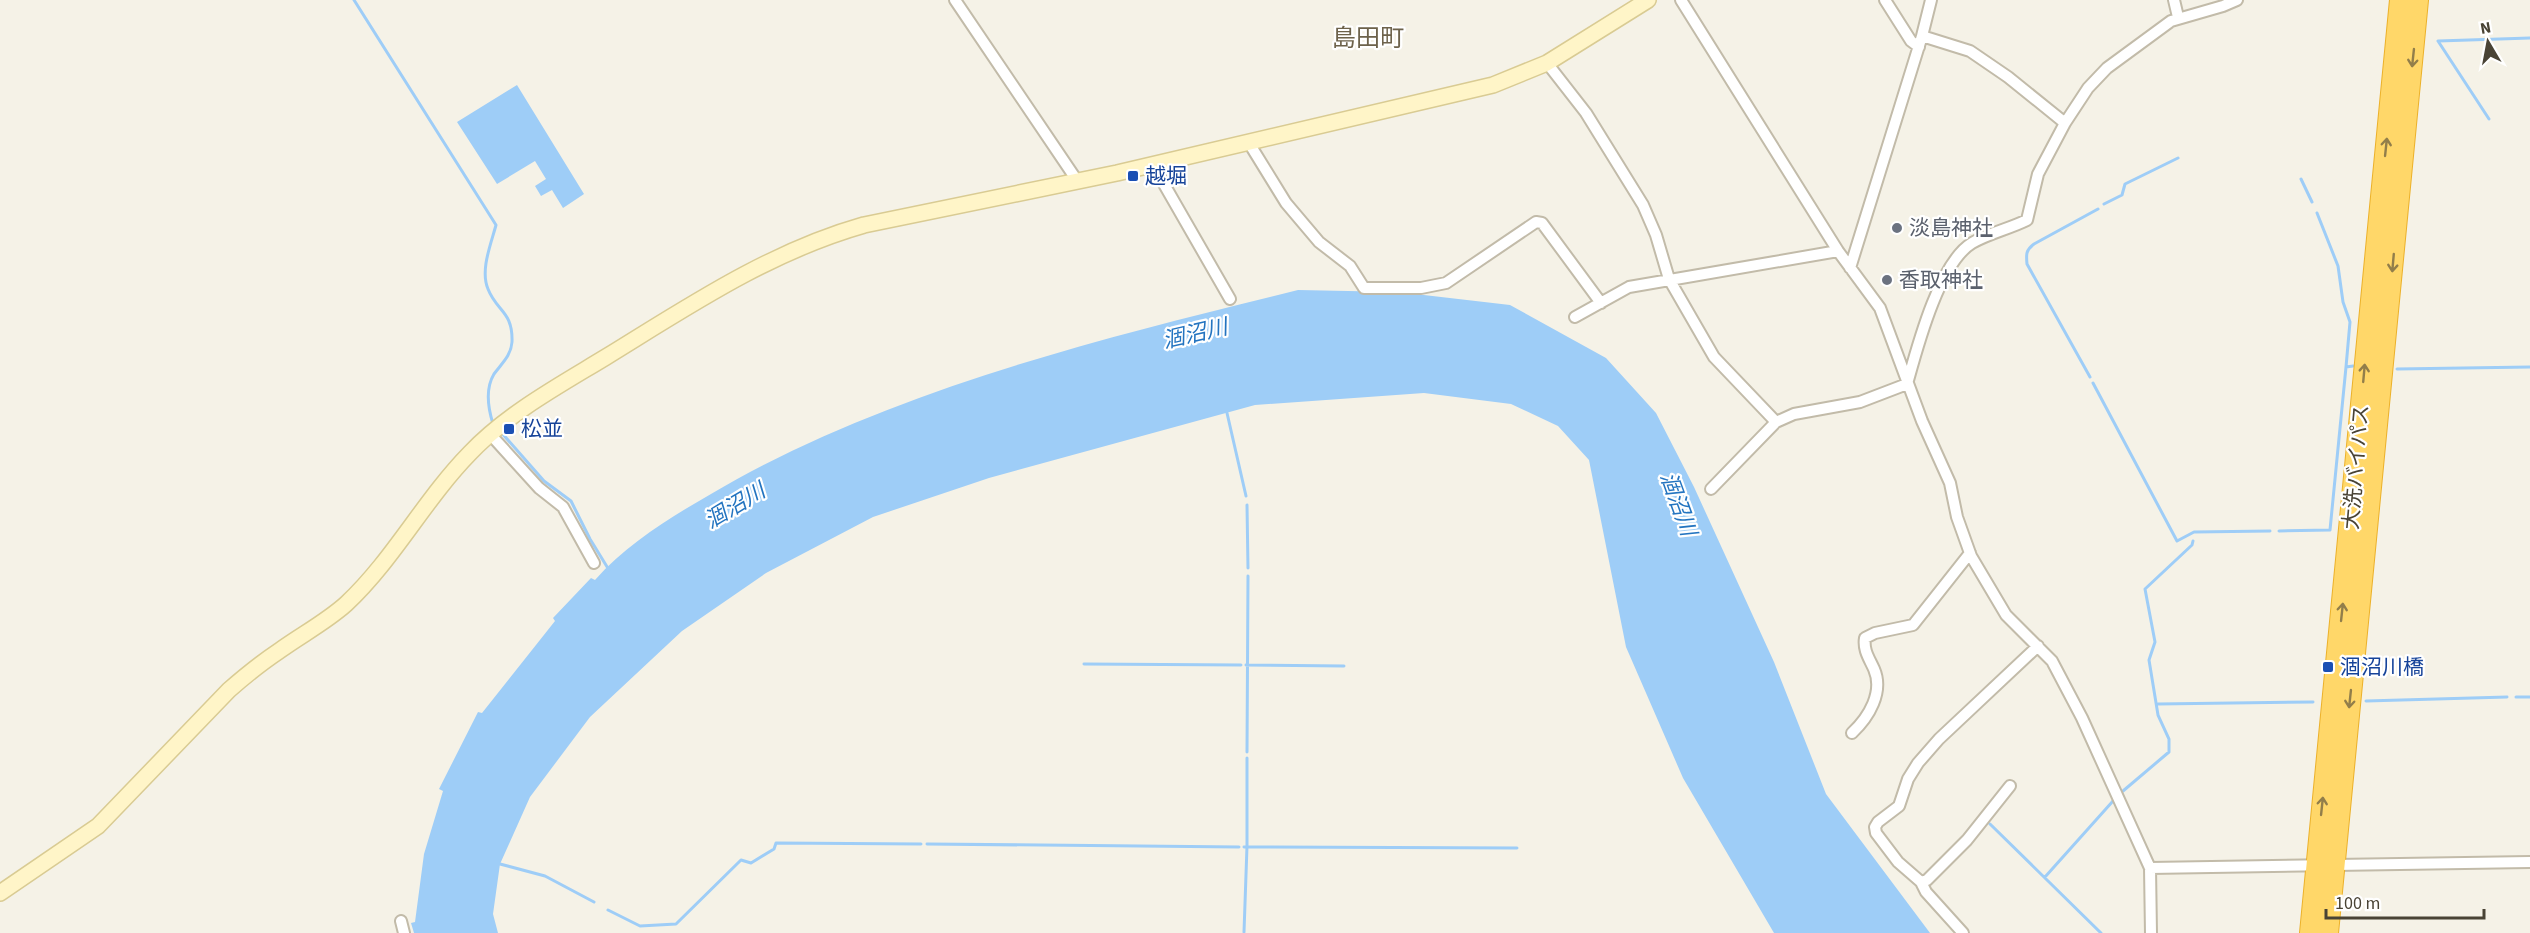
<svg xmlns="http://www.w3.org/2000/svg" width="2530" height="933" font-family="'Source Sans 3','Noto Sans JP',sans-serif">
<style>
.water{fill:#9ecdf7}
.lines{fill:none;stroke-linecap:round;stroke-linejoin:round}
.stream{stroke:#9ecdf7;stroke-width:3}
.street-casing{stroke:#c2bba9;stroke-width:14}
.secondary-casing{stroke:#d9cb93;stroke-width:18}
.highway-casing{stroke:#ecb12a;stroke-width:22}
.street{stroke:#fff;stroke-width:10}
.secondary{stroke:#fff5c8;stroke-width:15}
.highway{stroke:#ffd769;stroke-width:20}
.oneway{stroke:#927e4a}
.transit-dot{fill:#1a4fb4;stroke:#fff;stroke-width:2}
.worship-dot{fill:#6b7280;stroke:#fff;stroke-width:2}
.labels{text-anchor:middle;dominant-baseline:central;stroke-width:4.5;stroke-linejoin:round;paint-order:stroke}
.transit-label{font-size:21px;fill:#164399;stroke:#fff;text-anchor:start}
.worship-label{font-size:21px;fill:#5b616d;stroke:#fff;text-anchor:start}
.street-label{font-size:21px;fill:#494335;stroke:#fff}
.water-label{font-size:22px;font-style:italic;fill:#2374c0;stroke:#fff}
.quarter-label{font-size:24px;fill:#6d624b;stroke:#fff}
</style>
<rect width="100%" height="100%" fill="#f5f2e7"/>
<path class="water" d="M 517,85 L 584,194 L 563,208 L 552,190 L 541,196 L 535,186 L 546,179 L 535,161 L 497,184 L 457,122 Z
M 1298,290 L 1398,292 L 1510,305 L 1606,358 L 1656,413 L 1694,487 L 1774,662 L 1826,794 L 1930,933 L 1774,933 L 1683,778 L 1626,647 L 1589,460 L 1558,426 L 1511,404 L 1424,393 L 1255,405 L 989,478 L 873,517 L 766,573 L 682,631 L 590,717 L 530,797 L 500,864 L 493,914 L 498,933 L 414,933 L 411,923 L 415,922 L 424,854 L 443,791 L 439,789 L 478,712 L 482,713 L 555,621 L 553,618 L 591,578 L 595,580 C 627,544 669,518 711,494 C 885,391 1103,338 1298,290 Z"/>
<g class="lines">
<path class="stream" d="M 354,0 L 496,225 C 491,244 480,270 488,289 C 497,312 513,311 512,342 C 511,356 502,363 494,374 C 485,389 488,408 493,424
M 2489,119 L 2438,41 L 2530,38
M 2301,179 L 2312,202
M 2104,204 L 2122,195 L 2125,184 L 2178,158
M 2317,213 L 2338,266 L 2343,302 L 2350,322 L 2346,367 L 2353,366
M 2397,369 L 2530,367
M 2090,377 L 2027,264 C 2026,254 2026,250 2034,244 L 2098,209
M 2093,383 L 2177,541 L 2194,532 L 2270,531
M 1227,413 L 1246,496
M 500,431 L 544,481 L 571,501 L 590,539 L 609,570
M 1247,505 L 1248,568
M 2279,531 L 2330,530 L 2346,367
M 1084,664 L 1241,665
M 1246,665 L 1344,666
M 2516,697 L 2530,697
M 2366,701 L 2507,697
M 2158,704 L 2313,702
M 1247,752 L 1248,576
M 2123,791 L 2169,752 L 2169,739 L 2158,715 L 2149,660 L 2155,642 L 2145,589 L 2192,545 L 2193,541
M 1990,824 L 2101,933
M 927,844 L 1239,847
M 1244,847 L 1517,848
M 500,864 L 545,876 L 594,902
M 2045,877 L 2113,801
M 608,910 L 640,926 L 676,924 L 741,860 L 751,863 L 774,849 L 776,843 L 921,844
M 1244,932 L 1247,846 L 1247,758"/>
<g class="street-casing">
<path id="street" d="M 955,0 L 1078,182
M 1681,0 L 1838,251 L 1880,308 L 1922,421 L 1950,483 L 1957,517 L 1971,556 L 2006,615 L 2052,661 L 2082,718 L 2150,868 L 2151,933
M 1885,0 L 1911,41 L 1919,47
M 2174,0 L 2178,17
M 1922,36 L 1970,51 L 2008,77 L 2065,123
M 1547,63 L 1586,113 L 1643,205 L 1656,235 L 1669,279 L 1714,357 L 1776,422
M 1249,143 L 1286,203 L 1319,242 L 1350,266 L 1364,288 L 1421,288 L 1446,283 L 1536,222 L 1542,223 L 1601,303
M 1153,165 L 1230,299
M 1850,268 L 1922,36 L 1931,0
M 1575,317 L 1629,287 L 1838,251
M 490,434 L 539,488 L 563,507 L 594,563
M 1711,489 L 1776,422 L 1794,414 L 1860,402 L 1907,384 C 1917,348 1939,263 1972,243 C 1989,233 2009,229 2027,220 L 2038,174 L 2065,123 L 2088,88 L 2107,68 L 2171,21 L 2223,6 L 2237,0
M 1852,733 C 1869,717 1884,692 1874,669 C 1869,658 1863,650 1865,638 L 1875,633 L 1913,625 L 1970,553
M 2150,868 L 2530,862
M 1921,882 L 1927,880 L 1967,840 L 2010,786
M 401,921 L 404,933
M 1963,933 L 1926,892 L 1921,882 L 1898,862 L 1876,833 L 1875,827 L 1878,822 L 1899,806 L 1908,779 L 1918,763 L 1939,739 L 2038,646"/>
</g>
<g class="secondary-casing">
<path id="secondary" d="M 0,893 L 98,826 L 229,690 C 245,676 261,663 279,651 C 301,635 326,622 346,604 C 394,559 424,500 470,453 C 508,413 560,385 606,357 C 689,306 769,252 864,225 L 1117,173 L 1493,85 L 1547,63 L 1648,0"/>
</g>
<g class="highway-casing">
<path id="highway" d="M 2310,933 L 2400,0
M 2328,933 L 2418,0"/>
</g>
<use href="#street" class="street"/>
<use href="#secondary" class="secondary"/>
<use href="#highway" class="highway"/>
</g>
<defs><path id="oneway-shaft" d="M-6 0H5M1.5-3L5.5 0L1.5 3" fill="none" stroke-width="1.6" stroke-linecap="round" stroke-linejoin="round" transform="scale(1.5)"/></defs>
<g class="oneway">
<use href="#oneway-shaft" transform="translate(2413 58) rotate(96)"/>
<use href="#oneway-shaft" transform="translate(2386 147) rotate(-84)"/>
<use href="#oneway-shaft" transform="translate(2393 263) rotate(95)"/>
<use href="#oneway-shaft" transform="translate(2364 373) rotate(-85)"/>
<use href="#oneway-shaft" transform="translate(2342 612) rotate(-84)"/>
<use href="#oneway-shaft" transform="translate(2350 699) rotate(96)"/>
<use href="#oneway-shaft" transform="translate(2322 806) rotate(-84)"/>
</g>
<g class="transit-dot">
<rect x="1127" y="170" width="12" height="12" rx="3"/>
<rect x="503" y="423" width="12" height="12" rx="3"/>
<rect x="2322" y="661" width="12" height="12" rx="3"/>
</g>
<g class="worship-dot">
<circle cx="1897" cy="228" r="6"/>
<circle cx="1887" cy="280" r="6"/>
</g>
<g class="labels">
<g class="transit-label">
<text x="1145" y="176">越堀</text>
<text x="521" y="429">松並</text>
<text x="2340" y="667">涸沼川橋</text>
</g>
<g class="worship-label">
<text x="1909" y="228">淡島神社</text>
<text x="1899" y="280">香取神社</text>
</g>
<g class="street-label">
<text transform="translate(2356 467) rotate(-85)">大洗バイパス</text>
</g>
<g class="water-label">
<text transform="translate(1195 334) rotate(-13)">涸沼川</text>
<text transform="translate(1678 504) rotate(70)">涸沼川</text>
<text transform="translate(735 506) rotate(-31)">涸沼川</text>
</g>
<g class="quarter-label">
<text x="1368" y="38">島田町</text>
</g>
</g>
<g transform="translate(2488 42) rotate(350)" stroke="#ffffff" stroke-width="4.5" paint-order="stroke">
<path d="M0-4.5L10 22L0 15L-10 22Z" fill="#494335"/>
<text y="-9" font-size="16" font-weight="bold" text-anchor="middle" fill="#494335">N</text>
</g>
<path d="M2326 909v9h158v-9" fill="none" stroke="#494335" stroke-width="3"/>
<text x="2335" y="909" font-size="18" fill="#494335" stroke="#ffffff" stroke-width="4.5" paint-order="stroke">100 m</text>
</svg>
